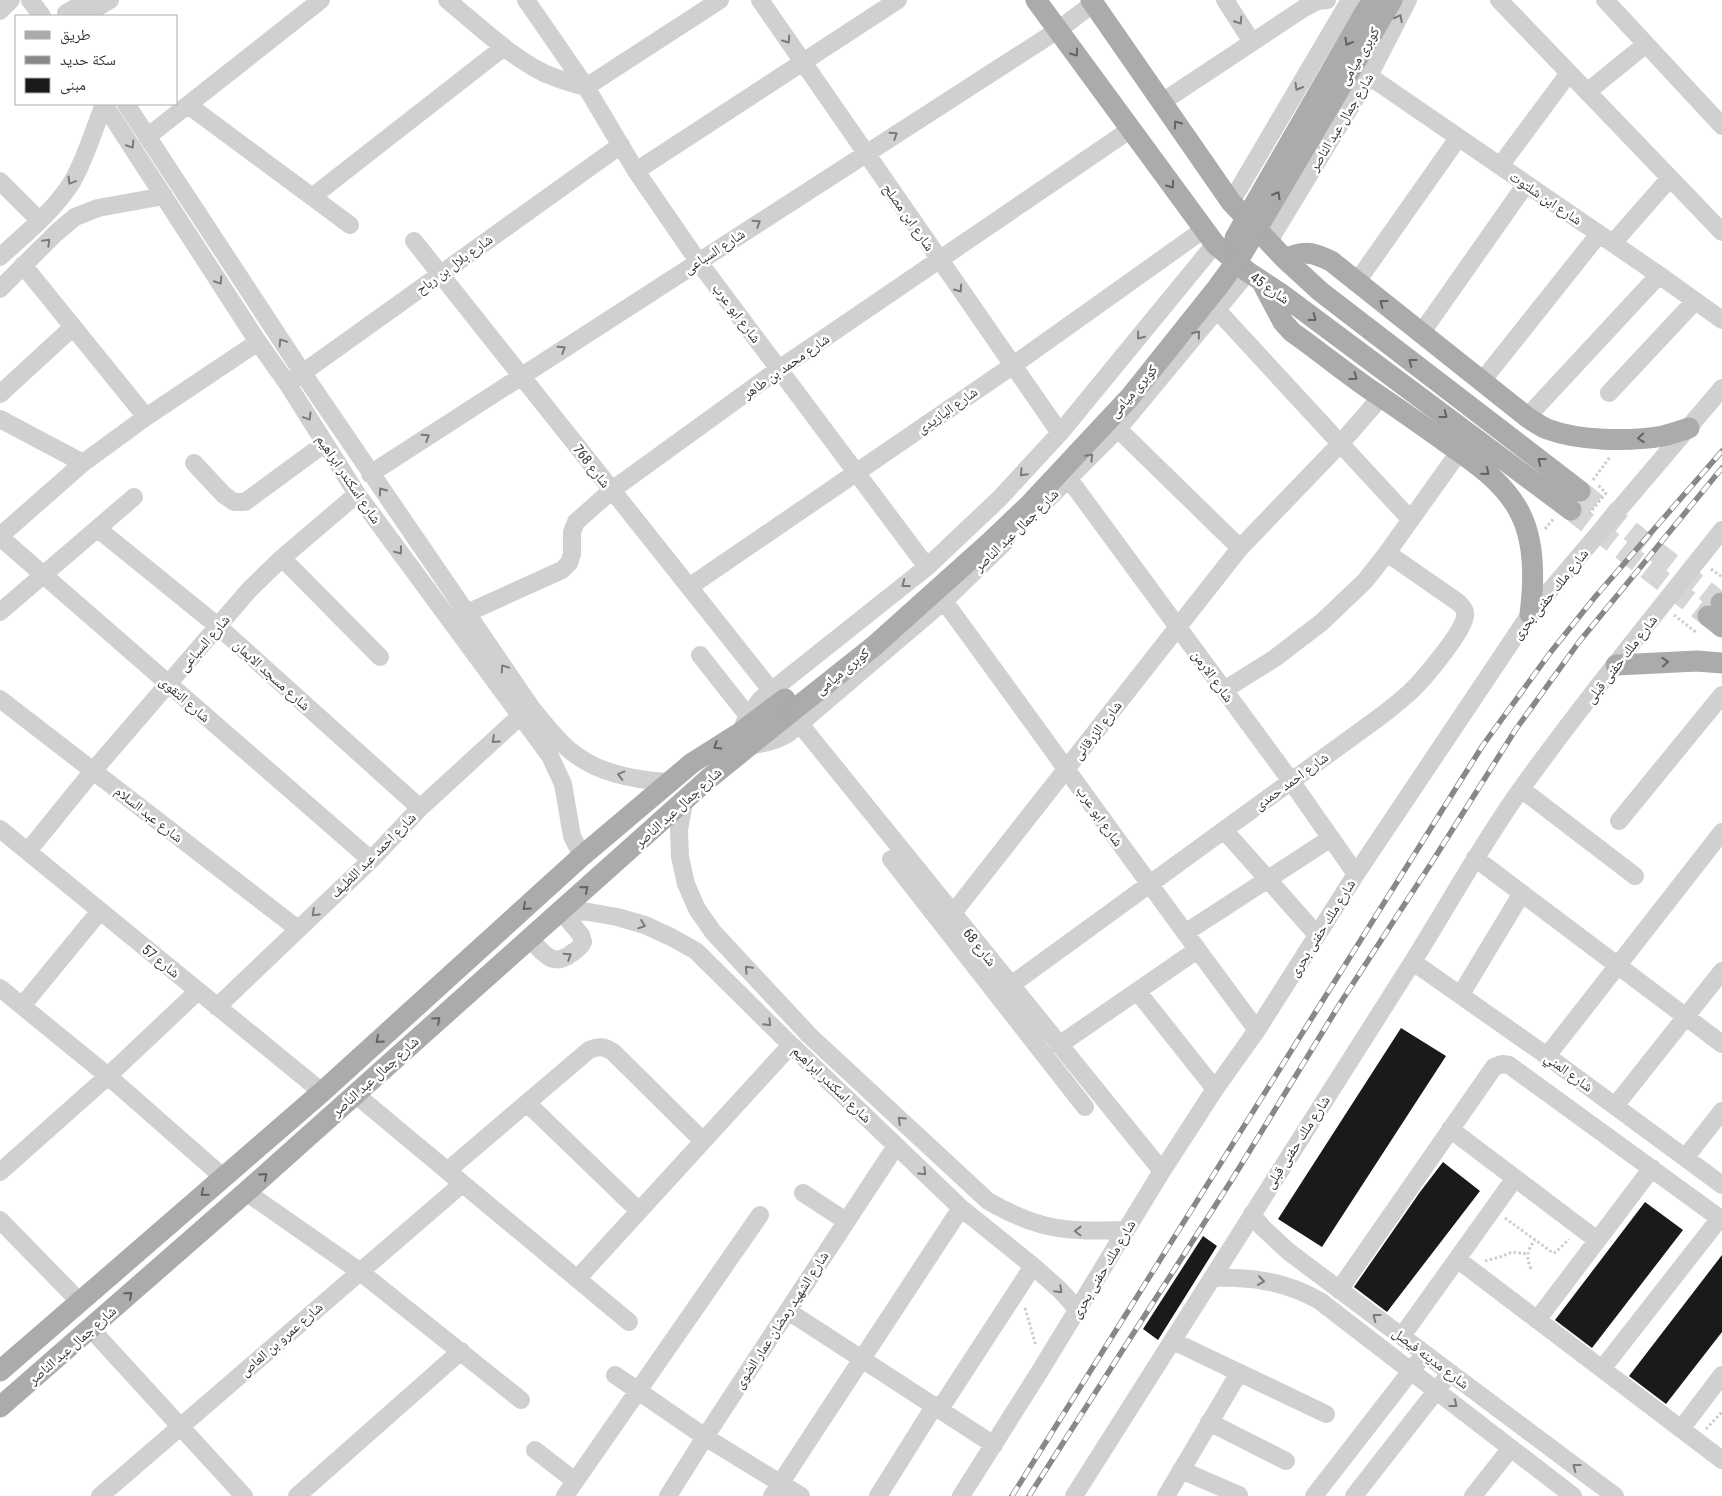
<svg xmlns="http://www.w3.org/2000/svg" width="1722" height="1496" font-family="'Roboto Condensed','Noto Naskh Arabic',sans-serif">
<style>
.building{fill:#1a1a1a}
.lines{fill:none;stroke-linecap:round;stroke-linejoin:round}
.major-tunnel{stroke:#d6d6d6;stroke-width:21;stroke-dasharray:21 11;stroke-linecap:butt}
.path{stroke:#cdcdcd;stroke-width:3;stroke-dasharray:2.5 2.5;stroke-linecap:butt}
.minor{stroke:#d0d0d0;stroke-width:18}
.major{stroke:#ababab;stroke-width:21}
.rail-casing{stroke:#888;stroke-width:5.5}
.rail{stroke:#fff;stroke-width:4;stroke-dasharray:11;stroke-linecap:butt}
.major-bridge{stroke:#ababab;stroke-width:21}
.oneway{stroke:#7a7a7a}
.oneway2{stroke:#636363}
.labels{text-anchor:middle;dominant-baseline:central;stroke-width:5;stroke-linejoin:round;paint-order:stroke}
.street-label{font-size:14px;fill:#333;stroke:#fff}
</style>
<rect width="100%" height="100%" fill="#fff"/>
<path class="building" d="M 1401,1028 L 1446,1056 L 1322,1247 L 1278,1219 Z
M 1443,1162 L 1480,1191 L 1387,1312 L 1354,1287 L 1420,1192 Z
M 1645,1202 L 1683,1230 L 1592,1348 L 1555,1320 Z
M 1203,1236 L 1217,1246 L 1158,1340 L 1143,1329 Z
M 1722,1255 L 1722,1332 L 1666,1404 L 1629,1376 Z"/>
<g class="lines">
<path class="major-tunnel" d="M 1580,491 L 1721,603
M 1571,510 L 1708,616"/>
<path class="path" d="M 1593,480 L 1610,457
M 1589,514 L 1606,493 L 1598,485
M 1545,529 L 1554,518
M 1711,569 L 1722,577
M 1674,615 L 1697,633
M 1505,1218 L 1553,1253 L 1556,1252 L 1569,1239
M 1485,1261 L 1500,1257 L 1512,1252 L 1527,1254
M 1531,1269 C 1526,1258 1527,1250 1535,1240
M 1025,1308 L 1036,1346
M 1706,1429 L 1722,1412"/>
<path class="minor" d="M 30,0 L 42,16
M 447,0 C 478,25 507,54 542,72 C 556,79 571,83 586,87 L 720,0
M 526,0 L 586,87 L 636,171 L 698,261 L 927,567
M 760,0 L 1060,433
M 1225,0 L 1252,42
M 1499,0 L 1722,232
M 1605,0 L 1722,126
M 0,11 L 11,0
M 66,13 L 89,0
M 83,16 L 110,0
M 1369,76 L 1659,275 L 1722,320
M 1587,92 L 1645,45
M 1162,102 L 1304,8 L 1317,1 L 1327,0
M 104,104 L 258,342 L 287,383 L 357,494 L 550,756 L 563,784 L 572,836 L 582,856
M 126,104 L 302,372 L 531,707 C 542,721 554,736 567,748 C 595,773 633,780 669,782
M 188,105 L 350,225
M 147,137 L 321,0
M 1500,166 L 1569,73
M 636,171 L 898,0
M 0,181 L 39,220
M 312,197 L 504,47
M 1231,202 L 1350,0
M 414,241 L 771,690
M 1269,241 L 1369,76 L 1408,0
M 1613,243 L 1670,178
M 0,257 C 25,234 54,211 72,182 C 86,158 94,129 104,104
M 23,265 L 146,417
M 1356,283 L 1458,138
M 0,289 L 56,233 L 75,217 L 98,208 L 164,196
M 1217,310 L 1410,519
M 1422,332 L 1526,184
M 294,379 L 621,145
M 1482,381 L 1599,234
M 1609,393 L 1695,301
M 0,394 L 73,327
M 1527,417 L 1659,275
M 0,419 L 83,463
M 1118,429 L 1240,548
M 194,463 L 224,495 L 234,502 L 245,502 L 324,444
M 370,474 L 1058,30 L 1094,3
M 1069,479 L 1291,781 L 1356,874
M 1042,505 L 1118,429 L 1248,272
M 98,529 L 219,627 L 420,808
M 0,536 L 83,463 L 146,417 L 258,342
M 0,537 L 371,860
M 282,558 L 380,657
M 689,587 L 1012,366 L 1203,230
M 944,601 C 1049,744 1151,888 1257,1030
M 0,612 L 134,497
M 467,613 L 562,570 L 569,563 L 572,554 L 572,532 L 576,522 L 612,490 L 779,369 L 1131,129
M 700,655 L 748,716
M 1224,690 L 1275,658 L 1322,622 L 1365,581 L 1387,553 L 1459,452
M 0,699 L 298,929
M 799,723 L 1162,1171
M 741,732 L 746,719 L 761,699 L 927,567 L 999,499 L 1060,433 L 1215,244
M 749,745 C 765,744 776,741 789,733 L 944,601 L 1006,541
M 1521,789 L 1635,876
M 684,802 L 679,830 L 680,857 L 686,884 L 697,909 L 713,932 L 810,1036 L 988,1201 C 1040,1231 1068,1232 1126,1230
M 1619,821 L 1722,695
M 0,829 L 322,1092
M 1224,830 L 1317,935
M 28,851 L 93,771 L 250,589 L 282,558 L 357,494
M 1475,858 L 1722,1044
M 891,859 L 1085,1107
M 560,910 L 589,912 L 617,917 L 645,925 L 671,937 L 696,951 L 791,1045 L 961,1208 L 1033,1266 L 1060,1290 L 1078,1310
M 953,913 L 1240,548 L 1341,443 L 1381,397
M 1185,933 L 1331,838
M 529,938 C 543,952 552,969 572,953 C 577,950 581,947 583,942 L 581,935 L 560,910
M 1413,962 L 1547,1056 L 1722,1185
M 1011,985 L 1381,716 C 1391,708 1402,700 1411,691 C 1423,680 1464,631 1465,616 C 1466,611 1463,607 1459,603 L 1387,553
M 0,988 L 108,1076 L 223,1177
M 1137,991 L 1215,1089
M 1461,994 L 1522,893
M 22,1006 L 100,911
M 217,1007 L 371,860 L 420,808 L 528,709
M 1059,1045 L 1197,950
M 1547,1056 L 1722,832
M 355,1094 L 629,1322
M 527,1103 L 639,1211
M 1615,1106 L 1722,971
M 1450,1129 L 1597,1240
M 1685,1158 L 1722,1111
M 447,1171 L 589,1050 C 599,1046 604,1046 613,1052 L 703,1141
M 0,1172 L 108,1076 L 198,991
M 246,1192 L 359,1271 L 521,1400
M 803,1193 L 846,1221
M 1252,1214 L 1262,1227 L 1289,1252 L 1615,1496
M 0,1220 L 80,1302
M 1457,1259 L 1722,1460
M 1213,1278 C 1252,1277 1285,1281 1320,1301 L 1573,1496
M 577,1279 L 791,1045
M 1339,1290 L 1494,1067 L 1502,1064 L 1509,1065 L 1722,1220
M 788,1311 L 994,1445
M 1537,1320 L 1652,1168
M 91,1329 L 244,1496
M 1402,1336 L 1515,1178
M 1173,1341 L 1326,1414
M 1602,1369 L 1720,1218
M 615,1375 L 705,1437 L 801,1496
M 940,1409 L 1033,1266
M 1209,1422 L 1286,1461
M 1681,1429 L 1722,1375
M 535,1450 L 575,1481
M 1181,1470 L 1239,1495
M 100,1496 L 462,1184
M 297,1496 L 461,1351
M 565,1496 L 760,1215
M 668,1496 L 705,1437 L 896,1146
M 772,1496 L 961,1208
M 878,1496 L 935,1405
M 961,1496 L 1040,1371 L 1162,1171 L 1215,1089 L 1257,1030 L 1356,874 L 1530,614 L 1722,388
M 1074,1496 C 1184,1323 1293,1150 1403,977 C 1443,915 1478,849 1521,789 C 1585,700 1654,616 1722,530
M 1166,1496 L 1239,1373
M 1314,1496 L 1418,1362
M 1354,1496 L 1443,1382
M 1473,1496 L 1511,1448"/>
<path class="major" d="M 1036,0 L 1215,244 L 1248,272 L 1280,293 L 1571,510
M 1091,0 L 1231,202 L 1285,259 L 1321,292 L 1580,491
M 1285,259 C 1304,250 1312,252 1331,261 L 1527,417 C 1533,421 1540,426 1547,429 C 1579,441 1629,442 1663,436 C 1671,434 1680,431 1689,428
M 1263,284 L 1283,322 L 1292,332 C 1322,353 1350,377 1381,397 C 1402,411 1423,426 1444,441 C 1472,461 1504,481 1520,513 C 1535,542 1534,583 1530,614
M 1721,603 L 1722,604
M 1708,616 L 1722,627
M 1616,665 L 1697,661 L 1722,663
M 0,1371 L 322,1092 L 582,856 L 692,763 L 741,732 L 785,699
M 0,1407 L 246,1192 L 707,780 L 791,712"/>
<g class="rail-casing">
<path id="rail" d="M 1012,1496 L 1483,745 L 1550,653 L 1595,597 L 1722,451
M 1029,1496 L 1233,1178 L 1341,1002 L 1432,862 L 1516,729 L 1579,642 L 1722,468"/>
</g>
<use href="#rail" class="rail"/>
<path class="major-bridge" d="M 1235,238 L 1372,0
M 791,712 L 874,646 L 990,542 L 1030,504 L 1130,397 L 1217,288 L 1242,254 L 1392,0"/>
</g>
<defs><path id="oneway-chevron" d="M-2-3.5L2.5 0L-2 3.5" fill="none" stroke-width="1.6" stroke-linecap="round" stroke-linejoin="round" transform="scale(1.25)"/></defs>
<g class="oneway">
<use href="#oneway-chevron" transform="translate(1399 18) rotate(-63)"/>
<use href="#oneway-chevron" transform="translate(1239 21) rotate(57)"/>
<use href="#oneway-chevron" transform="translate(787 40) rotate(55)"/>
<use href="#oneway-chevron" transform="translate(1298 87) rotate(120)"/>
<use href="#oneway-chevron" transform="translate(894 135) rotate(-33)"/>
<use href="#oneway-chevron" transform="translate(131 145) rotate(57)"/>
<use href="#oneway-chevron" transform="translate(71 181) rotate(121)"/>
<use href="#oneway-chevron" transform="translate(757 223) rotate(-33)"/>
<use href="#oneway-chevron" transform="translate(47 242) rotate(-45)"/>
<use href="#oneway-chevron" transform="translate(219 281) rotate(57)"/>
<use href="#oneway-chevron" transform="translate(959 289) rotate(55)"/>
<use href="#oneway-chevron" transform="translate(1197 334) rotate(-51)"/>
<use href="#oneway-chevron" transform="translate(1140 336) rotate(129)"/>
<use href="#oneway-chevron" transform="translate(282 342) rotate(-123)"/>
<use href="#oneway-chevron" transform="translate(562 349) rotate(-33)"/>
<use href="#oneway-chevron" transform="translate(308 417) rotate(59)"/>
<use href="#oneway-chevron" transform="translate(426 437) rotate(-33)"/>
<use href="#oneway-chevron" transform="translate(1090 457) rotate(-45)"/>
<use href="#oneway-chevron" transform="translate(1023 473) rotate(133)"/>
<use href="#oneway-chevron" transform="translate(382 491) rotate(-125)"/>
<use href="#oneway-chevron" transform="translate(399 551) rotate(53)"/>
<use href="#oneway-chevron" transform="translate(905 584) rotate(142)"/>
<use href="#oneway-chevron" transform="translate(504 668) rotate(-124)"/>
<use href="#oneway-chevron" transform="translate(495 740) rotate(138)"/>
<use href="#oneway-chevron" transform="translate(621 775) rotate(-165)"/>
<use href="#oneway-chevron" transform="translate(315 913) rotate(137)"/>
<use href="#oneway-chevron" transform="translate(642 925) rotate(19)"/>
<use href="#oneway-chevron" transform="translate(568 956) rotate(-33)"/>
<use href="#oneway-chevron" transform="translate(748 969) rotate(-133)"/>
<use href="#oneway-chevron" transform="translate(768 1023) rotate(45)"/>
<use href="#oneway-chevron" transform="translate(901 1120) rotate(-137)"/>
<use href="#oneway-chevron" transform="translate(923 1172) rotate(44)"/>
<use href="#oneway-chevron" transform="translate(1078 1231) rotate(-179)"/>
<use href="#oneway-chevron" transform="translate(1261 1281) rotate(8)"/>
<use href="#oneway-chevron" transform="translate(1059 1290) rotate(45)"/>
<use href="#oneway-chevron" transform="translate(1376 1317) rotate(-143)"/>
<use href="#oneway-chevron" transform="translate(1454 1404) rotate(38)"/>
<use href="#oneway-chevron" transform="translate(1576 1467) rotate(-143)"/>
</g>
<g class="oneway2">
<use href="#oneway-chevron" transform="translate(1348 42) rotate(120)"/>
<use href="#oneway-chevron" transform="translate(1075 53) rotate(54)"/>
<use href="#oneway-chevron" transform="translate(1177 124) rotate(-125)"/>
<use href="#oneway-chevron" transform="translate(1171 185) rotate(55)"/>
<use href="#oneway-chevron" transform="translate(1277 195) rotate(-60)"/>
<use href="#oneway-chevron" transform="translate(1383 303) rotate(-143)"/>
<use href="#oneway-chevron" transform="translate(1313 318) rotate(37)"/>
<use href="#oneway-chevron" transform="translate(1412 362) rotate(-142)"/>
<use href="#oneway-chevron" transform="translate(1354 377) rotate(36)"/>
<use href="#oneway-chevron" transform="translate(1444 415) rotate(37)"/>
<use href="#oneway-chevron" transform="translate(1641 438) rotate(176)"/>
<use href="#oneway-chevron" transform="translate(1541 461) rotate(-142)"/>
<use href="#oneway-chevron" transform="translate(1486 472) rotate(40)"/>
<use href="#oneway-chevron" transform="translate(1665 662) rotate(-3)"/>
<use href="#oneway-chevron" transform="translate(717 746) rotate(148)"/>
<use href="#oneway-chevron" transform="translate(585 889) rotate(-41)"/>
<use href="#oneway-chevron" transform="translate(526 907) rotate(138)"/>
<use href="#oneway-chevron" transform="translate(437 1020) rotate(-42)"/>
<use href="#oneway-chevron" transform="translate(379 1040) rotate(138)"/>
<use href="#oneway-chevron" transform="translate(264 1176) rotate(-42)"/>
<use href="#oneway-chevron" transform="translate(204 1193) rotate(139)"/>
<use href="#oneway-chevron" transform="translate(129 1295) rotate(-41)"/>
</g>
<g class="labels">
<g class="street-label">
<text transform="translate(1359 56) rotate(-59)">كوبرى ميامى</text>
<text transform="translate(1341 122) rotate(-59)">شارع جمال عبد الناصر</text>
<text transform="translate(1546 198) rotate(34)">شارع ابن شلتوت</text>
<text transform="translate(909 217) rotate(55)">شارع ابن مصلح</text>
<text transform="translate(714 251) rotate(-33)">شارع السباعى</text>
<text transform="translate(454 264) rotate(-36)">شارع بلال بن رباح</text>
<text transform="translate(1270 288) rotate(35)">شارع 45</text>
<text transform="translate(737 313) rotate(53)">شارع ابو عرب</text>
<text transform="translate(786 366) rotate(-35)">شارع محمد بن طاهر</text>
<text transform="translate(1133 391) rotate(-49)">كوبرى ميامى</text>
<text transform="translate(947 410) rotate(-35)">شارع اليازيدى</text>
<text transform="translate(592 466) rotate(52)">شارع 768</text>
<text transform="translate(349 479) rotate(56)">شارع اسكندر ابراهيم</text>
<text transform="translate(1016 530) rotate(-44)">شارع جمال عبد الناصر</text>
<text transform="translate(1550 594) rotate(-51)">شارع ملك حفنى بحرى</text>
<text transform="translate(204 643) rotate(-49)">شارع السباعى</text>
<text transform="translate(1621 659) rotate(-52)">شارع ملك حفنى قبلى</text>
<text transform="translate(842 671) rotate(-39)">كوبرى ميامى</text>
<text transform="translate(272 675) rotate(42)">شارع مسجد الايمان</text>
<text transform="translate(1213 676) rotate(54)">شارع الارمن</text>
<text transform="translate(185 699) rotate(41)">شارع التقوى</text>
<text transform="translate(1097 730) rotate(-52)">شارع الزرقانى</text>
<text transform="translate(1291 781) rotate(-36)">شارع احمد حمدى</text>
<text transform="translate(678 807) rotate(-42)">شارع جمال عبد الناصر</text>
<text transform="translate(149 814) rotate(38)">شارع عبد السلام</text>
<text transform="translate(1100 816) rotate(55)">شارع ابو عرب</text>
<text transform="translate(373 855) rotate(-45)">شارع احمد عبد اللطيف</text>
<text transform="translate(1322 928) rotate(-58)">شارع ملك حفنى بحرى</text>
<text transform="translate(980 947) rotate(51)">شارع 68</text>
<text transform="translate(161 961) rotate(39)">شارع 57</text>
<text transform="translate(1569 1072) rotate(36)">شارع المني</text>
<text transform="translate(375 1076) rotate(-42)">شارع جمال عبد الناصر</text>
<text transform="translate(832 1084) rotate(44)">شارع اسكندر ابراهيم</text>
<text transform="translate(1297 1142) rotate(-57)">شارع ملك حفنى قبلى</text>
<text transform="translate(1103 1269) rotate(-59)">شارع ملك حفنى بحرى</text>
<text transform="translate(781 1320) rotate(-57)">شارع الشهيد رمضان عمار الضوى</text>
<text transform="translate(281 1339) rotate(-41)">شارع عمرو بن العاص</text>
<text transform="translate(72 1345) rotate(-41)">شارع جمال عبد الناصر</text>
<text transform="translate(1431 1358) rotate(37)">شارع مدينه فيصل</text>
</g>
</g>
<rect x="15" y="15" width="162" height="90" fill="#ffffff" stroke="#adadad"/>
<rect x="25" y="31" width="25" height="8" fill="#ababab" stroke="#adadad"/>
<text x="60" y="40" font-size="15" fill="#333333">طريق</text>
<rect x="25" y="56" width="25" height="8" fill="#888888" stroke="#adadad"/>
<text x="60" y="65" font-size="15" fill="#333333">سكة حديد</text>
<rect x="25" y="78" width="25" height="15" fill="#1a1a1a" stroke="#adadad"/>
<text x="60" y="90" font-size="15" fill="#333333">مبنى</text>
</svg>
